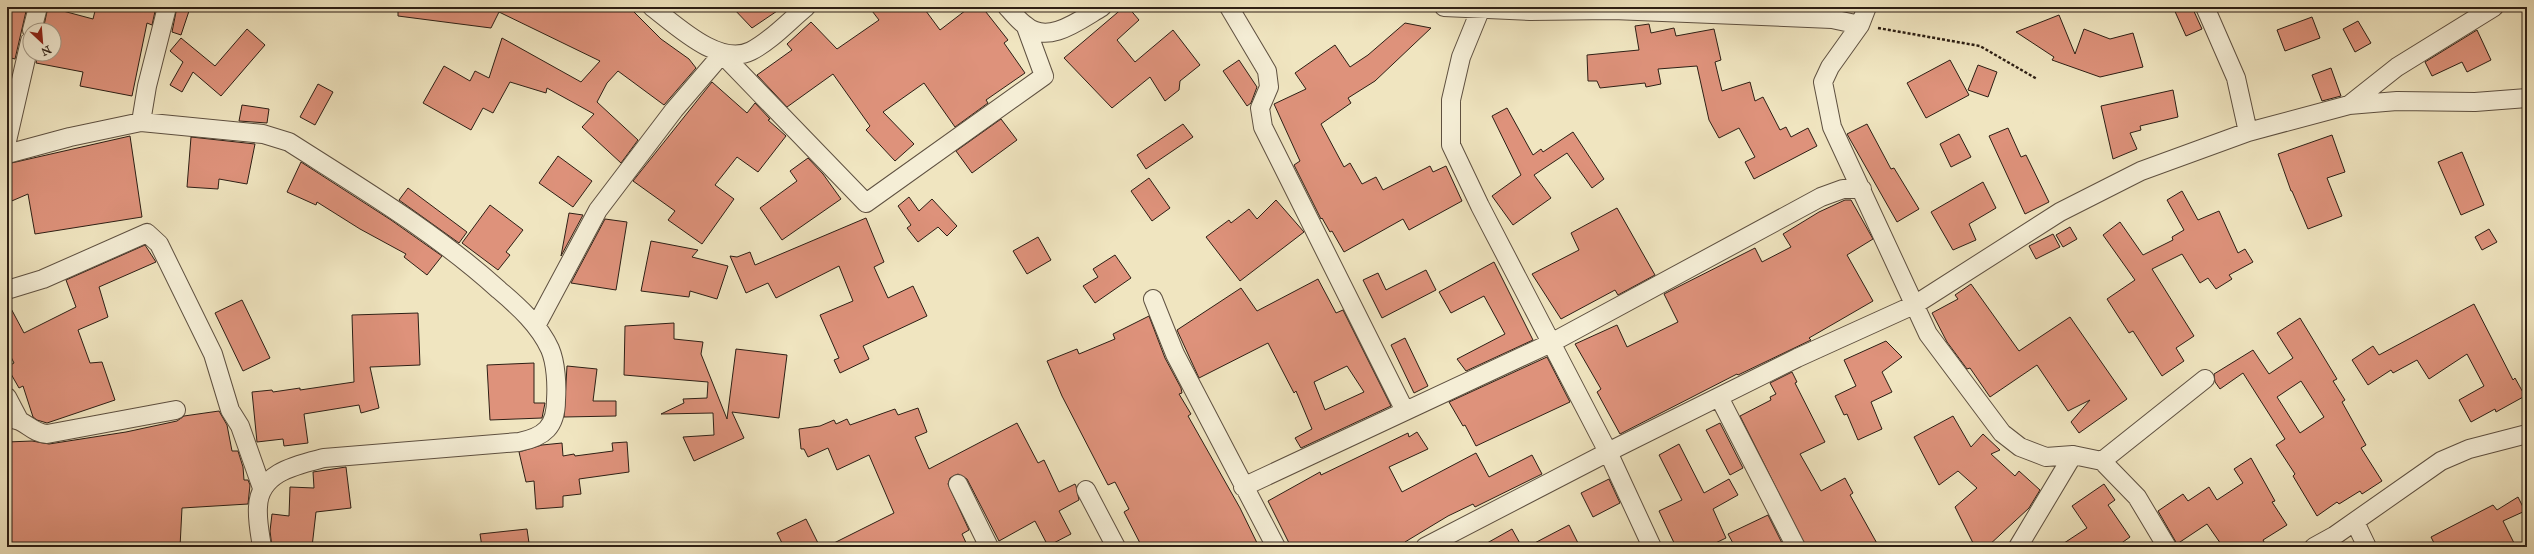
<svg xmlns="http://www.w3.org/2000/svg" width="2534" height="554" font-family="'IM FELL Great Primer',serif">
<style>
.building{fill:#de927b;stroke:#2d1f15;fill-rule:evenodd}
.lines{fill:none;stroke-linecap:round;stroke-linejoin:round}
.minor-casing{stroke:#5e5040;stroke-width:20}
.path{stroke:#2d1f15;stroke-width:2.5;stroke-dasharray:3 2;stroke-linecap:butt}
.minor{stroke:#f5eed6;stroke-width:18}
</style>
<rect width="100%" height="100%" fill="#f0e5c0"/>
<filter id="stains"><feTurbulence type="fractalNoise" baseFrequency=".005" numOctaves="4"/><feColorMatrix values="0 0 0 0 .2 0 0 0 0 .09 0 0 0 0 .02 0 0 0 .5 -.17"/></filter>
<radialGradient id="worn" r=".72"><stop offset=".6" stop-color="#630" stop-opacity="0"/><stop offset="1" stop-color="#630" stop-opacity=".3"/></radialGradient>
<path class="building" d="M 7,7 L 27,7 L 15,59 L 7,57 Z
M 48,7 L 93,19 L 96,7 L 156,7 L 152,25 L 147,23 L 132,96 L 80,86 L 83,72 L 36,63 L 38,54 L 54,54 L 54,30 L 43,30 Z
M 177,7 L 189,11 L 181,35 L 172,32 Z
M 398,7 L 629,7 L 661,39 L 689,59 L 696,68 L 664,105 L 618,71 L 607,83 L 597,102 L 638,140 L 621,163 L 582,127 L 594,114 L 547,88 L 546,93 L 510,82 L 493,113 L 483,108 L 471,130 L 423,103 L 444,66 L 470,81 L 475,71 L 489,78 L 502,38 L 581,82 L 600,61 L 499,12 L 491,28 L 398,16 Z
M 732,7 L 783,7 L 752,28 Z
M 869,7 L 923,7 L 940,30 L 970,7 L 982,7 L 1008,40 L 1004,43 L 1025,73 L 986,100 L 988,103 L 955,127 L 924,83 L 883,112 L 914,144 L 895,161 L 866,130 L 870,126 L 833,74 L 787,107 L 757,75 L 792,50 L 787,44 L 811,22 L 837,49 L 879,20 Z
M 1124,7 L 1128,7 L 1139,20 L 1117,40 L 1135,62 L 1173,30 L 1200,65 L 1180,81 L 1179,90 L 1165,101 L 1150,77 L 1112,108 L 1064,58 Z
M 2173,7 L 2192,7 L 2202,29 L 2186,36 Z
M 2059,15 L 2075,54 L 2084,29 L 2110,39 L 2133,33 L 2143,67 L 2100,77 L 2052,60 L 2054,57 L 2016,32 Z
M 2312,17 L 2320,38 L 2285,51 L 2277,30 Z
M 2358,21 L 2371,43 L 2355,52 L 2343,29 Z
M 1405,23 L 1431,28 L 1375,81 L 1348,98 L 1351,103 L 1321,124 L 1344,167 L 1350,163 L 1362,184 L 1376,177 L 1383,190 L 1430,166 L 1433,172 L 1446,166 L 1462,201 L 1409,230 L 1403,219 L 1344,252 L 1332,231 L 1330,232 L 1322,218 L 1321,219 L 1294,165 L 1300,161 L 1274,104 L 1306,89 L 1295,73 L 1335,45 L 1350,67 L 1368,55 Z
M 1649,24 L 1651,33 L 1674,28 L 1676,36 L 1714,29 L 1721,60 L 1715,62 L 1722,91 L 1750,82 L 1755,101 L 1763,97 L 1780,130 L 1786,127 L 1791,137 L 1808,128 L 1817,146 L 1754,179 L 1745,162 L 1755,157 L 1739,128 L 1719,138 L 1709,120 L 1697,66 L 1658,69 L 1661,84 L 1646,87 L 1645,83 L 1600,88 L 1597,81 L 1588,81 L 1587,55 L 1639,50 L 1635,26 Z
M 247,29 L 265,45 L 221,96 L 193,72 L 182,92 L 170,85 L 183,62 L 170,51 L 181,38 L 215,66 Z
M 2477,30 L 2491,60 L 2467,72 L 2462,62 L 2432,76 L 2425,62 Z
M 1239,60 L 1257,87 L 1251,103 L 1247,106 L 1223,71 Z
M 1950,60 L 1969,95 L 1926,118 L 1907,83 Z
M 1978,65 L 1997,72 L 1988,97 L 1968,90 Z
M 2331,68 L 2341,96 L 2322,101 L 2312,75 Z
M 712,82 L 747,113 L 755,103 L 770,119 L 768,120 L 786,136 L 758,172 L 737,157 L 715,185 L 734,199 L 702,244 L 668,220 L 675,211 L 633,181 Z
M 318,84 L 333,92 L 315,125 L 300,117 Z
M 2173,90 L 2178,117 L 2140,126 L 2141,130 L 2130,133 L 2137,149 L 2113,159 L 2101,106 Z
M 242,105 L 269,109 L 267,123 L 239,121 Z
M 1507,108 L 1533,155 L 1541,149 L 1543,152 L 1573,132 L 1604,179 L 1592,188 L 1567,153 L 1534,175 L 1551,198 L 1513,225 L 1492,196 L 1521,175 L 1492,116 Z
M 1001,119 L 1017,140 L 972,173 L 956,151 Z
M 1183,124 L 1193,137 L 1146,169 L 1137,155 Z
M 1867,124 L 1891,169 L 1894,168 L 1919,209 L 1897,222 L 1847,134 Z
M 2008,128 L 2021,157 L 2026,155 L 2049,202 L 2025,214 L 1989,136 Z
M 1959,134 L 1971,157 L 1951,167 L 1940,144 Z
M 2332,135 L 2345,172 L 2327,178 L 2342,216 L 2308,229 L 2292,191 L 2291,191 L 2278,154 Z
M 130,136 L 142,217 L 35,234 L 28,194 L 7,203 L 7,164 Z
M 191,137 L 255,144 L 247,184 L 219,179 L 218,189 L 187,187 Z
M 2462,152 L 2484,205 L 2461,215 L 2438,162 Z
M 558,156 L 592,181 L 573,207 L 539,183 Z
M 808,158 L 823,174 L 841,199 L 782,240 L 760,208 L 797,181 L 790,171 Z
M 301,162 L 391,220 L 442,256 L 427,275 L 404,257 L 406,254 L 360,229 L 317,202 L 316,205 L 287,192 Z
M 1149,178 L 1170,208 L 1152,221 L 1131,191 Z
M 1983,182 L 1996,208 L 1969,224 L 1976,240 L 1953,250 L 1931,212 Z
M 408,188 L 467,232 L 459,243 L 399,200 Z
M 2182,191 L 2198,220 L 2219,211 L 2238,253 L 2245,249 L 2253,262 L 2229,275 L 2232,279 L 2216,289 L 2208,278 L 2200,283 L 2182,254 L 2152,269 L 2194,336 L 2176,348 L 2184,361 L 2162,376 L 2133,331 L 2129,333 L 2107,299 L 2135,280 L 2103,235 L 2120,222 L 2143,255 L 2173,240 L 2172,237 L 2184,230 L 2167,200 Z
M 909,197 L 919,211 L 932,199 L 957,226 L 947,236 L 938,227 L 918,242 L 907,228 L 911,225 L 898,206 Z
M 1276,200 L 1304,232 L 1240,281 L 1206,237 L 1229,220 L 1231,223 L 1249,209 L 1257,219 Z
M 1845,200 L 1851,200 L 1873,239 L 1847,255 L 1873,301 L 1809,338 L 1811,340 L 1738,375 L 1737,374 L 1620,434 L 1597,392 L 1601,389 L 1575,344 L 1617,325 L 1627,347 L 1678,322 L 1664,294 L 1755,248 L 1762,262 L 1791,247 L 1783,234 L 1819,212 Z
M 490,205 L 523,230 L 506,252 L 510,255 L 498,270 L 462,243 Z
M 1617,208 L 1655,275 L 1618,295 L 1615,290 L 1561,319 L 1532,274 L 1579,250 L 1571,233 Z
M 569,213 L 583,215 L 561,256 Z
M 866,218 L 884,262 L 874,267 L 888,298 L 913,286 L 927,316 L 863,346 L 869,359 L 840,373 L 834,360 L 839,358 L 820,315 L 853,301 L 839,266 L 776,298 L 768,283 L 746,293 L 730,256 L 737,257 L 750,252 L 755,265 Z
M 605,219 L 627,222 L 616,290 L 571,283 Z
M 2070,227 L 2077,239 L 2063,247 L 2056,235 Z
M 2489,229 L 2497,242 L 2482,250 L 2475,237 Z
M 2053,234 L 2060,247 L 2036,259 L 2029,246 Z
M 1038,237 L 1051,260 L 1027,274 L 1013,251 Z
M 651,241 L 698,250 L 692,257 L 728,266 L 717,299 L 690,291 L 689,297 L 641,291 Z
M 145,245 L 156,262 L 99,287 L 108,317 L 78,330 L 90,363 L 102,362 L 115,400 L 47,423 L 37,420 L 33,417 L 23,386 L 19,388 L 7,367 L 14,363 L 7,349 L 7,301 L 24,333 L 76,307 L 66,280 Z
M 1115,255 L 1131,278 L 1095,303 L 1083,286 L 1098,277 L 1093,269 Z
M 1494,262 L 1533,340 L 1466,371 L 1457,359 L 1505,334 L 1484,296 L 1451,313 L 1439,292 Z
M 1426,270 L 1436,290 L 1382,318 L 1363,280 L 1378,273 L 1386,290 Z
M 1318,279 L 1336,313 L 1343,310 L 1391,406 L 1301,448 L 1295,438 L 1312,429 L 1296,391 L 1294,393 L 1268,343 L 1199,378 L 1177,330 L 1241,288 L 1257,311 ZM 1347,366 L 1364,392 L 1325,410 L 1314,382 Z
M 1971,284 L 2019,351 L 2070,317 L 2127,399 L 2079,433 L 2071,422 L 2090,400 L 2068,411 L 2037,365 L 1990,397 L 1970,368 L 1967,369 L 1947,342 L 1932,313 L 1958,299 L 1955,295 Z
M 242,300 L 270,358 L 243,371 L 215,313 Z
M 2474,304 L 2513,380 L 2515,378 L 2525,396 L 2496,412 L 2495,409 L 2471,422 L 2459,400 L 2484,386 L 2467,354 L 2429,379 L 2417,360 L 2393,373 L 2391,370 L 2368,385 L 2352,360 L 2373,346 L 2379,355 Z
M 418,313 L 420,365 L 370,367 L 379,408 L 361,413 L 359,405 L 304,414 L 308,443 L 284,446 L 283,439 L 257,442 L 252,392 L 272,390 L 273,392 L 300,388 L 300,390 L 354,382 L 352,315 Z
M 1149,316 L 1165,358 L 1181,388 L 1182,393 L 1179,394 L 1191,414 L 1188,416 L 1240,508 L 1259,547 L 1142,547 L 1124,512 L 1129,509 L 1115,482 L 1108,485 L 1062,396 L 1047,361 L 1077,349 L 1079,354 L 1115,339 L 1113,334 Z
M 2300,318 L 2337,379 L 2333,381 L 2345,400 L 2342,402 L 2366,445 L 2361,448 L 2382,481 L 2362,494 L 2360,491 L 2339,504 L 2337,502 L 2317,516 L 2293,476 L 2295,474 L 2276,445 L 2285,439 L 2243,373 L 2220,389 L 2215,382 L 2214,374 L 2253,350 L 2269,374 L 2293,358 L 2277,333 ZM 2301,381 L 2324,417 L 2300,433 L 2277,397 Z
M 674,323 L 674,339 L 703,342 L 701,354 L 727,419 L 736,349 L 787,355 L 779,418 L 732,412 L 744,438 L 694,461 L 683,437 L 714,435 L 713,413 L 661,414 L 684,403 L 683,399 L 707,398 L 708,382 L 624,375 L 625,326 Z
M 1405,338 L 1428,386 L 1414,393 L 1391,345 Z
M 1886,341 L 1902,357 L 1882,372 L 1892,392 L 1871,402 L 1882,429 L 1858,440 L 1847,414 L 1844,415 L 1835,396 L 1856,386 L 1844,360 Z
M 1547,357 L 1570,402 L 1476,446 L 1465,425 L 1463,426 L 1449,402 Z
M 534,363 L 534,403 L 545,403 L 542,418 L 490,420 L 487,365 Z
M 567,366 L 597,369 L 593,401 L 616,401 L 616,416 L 564,417 Z
M 1792,372 L 1797,382 L 1795,383 L 1825,442 L 1800,454 L 1821,491 L 1845,478 L 1853,493 L 1850,495 L 1879,547 L 1806,547 L 1740,416 L 1771,400 L 1770,397 L 1776,394 L 1770,383 Z
M 918,408 L 927,432 L 915,437 L 929,469 L 1017,423 L 1038,463 L 1044,460 L 1059,492 L 1075,484 L 1076,486 L 1079,500 L 1059,511 L 1071,534 L 1048,546 L 1035,521 L 999,541 L 967,479 L 958,474 L 950,478 L 948,484 L 969,530 L 962,534 L 968,547 L 826,547 L 894,513 L 869,455 L 837,470 L 828,448 L 808,457 L 804,449 L 801,449 L 799,429 L 820,426 L 834,420 L 836,424 L 847,419 L 850,425 L 895,409 L 898,415 Z
M 219,411 L 227,425 L 232,451 L 238,451 L 243,467 L 244,480 L 248,480 L 250,485 L 248,504 L 182,508 L 180,547 L 7,547 L 7,442 L 32,441 L 49,444 L 126,432 L 177,421 L 184,416 Z
M 1953,416 L 1971,447 L 1983,434 L 2000,450 L 1991,454 L 2015,476 L 2019,471 L 2040,490 L 2029,508 L 1987,547 L 1975,547 L 1955,507 L 1977,488 L 1958,471 L 1939,485 L 1914,437 Z
M 1720,423 L 1743,468 L 1730,475 L 1706,430 Z
M 1417,432 L 1428,449 L 1389,467 L 1402,492 L 1476,453 L 1489,477 L 1532,455 L 1542,474 L 1475,507 L 1473,504 L 1448,516 L 1405,542 L 1408,547 L 1291,547 L 1268,501 L 1320,472 L 1321,475 L 1408,433 L 1409,437 Z
M 627,442 L 629,472 L 579,479 L 581,494 L 563,496 L 563,507 L 536,509 L 534,481 L 526,482 L 519,452 L 542,445 L 562,443 L 563,456 L 574,454 L 575,456 L 613,451 L 612,443 Z
M 1679,444 L 1704,493 L 1729,479 L 1738,495 L 1713,509 L 1726,538 L 1707,547 L 1676,547 L 1659,511 L 1682,500 L 1659,455 Z
M 2251,458 L 2275,501 L 2272,502 L 2287,525 L 2263,540 L 2267,547 L 2223,547 L 2207,524 L 2177,544 L 2158,511 L 2183,494 L 2188,501 L 2209,487 L 2217,500 L 2243,483 L 2234,469 Z
M 346,467 L 351,508 L 316,512 L 312,547 L 272,547 L 270,531 L 272,514 L 289,516 L 290,487 L 314,488 L 313,472 Z
M 1609,479 L 1620,503 L 1593,517 L 1581,493 Z
M 2104,484 L 2115,500 L 2108,505 L 2130,537 L 2116,547 L 2058,547 L 2087,528 L 2072,506 Z
M 2518,497 L 2525,511 L 2503,521 L 2516,547 L 2436,547 L 2431,537 L 2493,505 L 2497,510 Z
M 1768,515 L 1784,547 L 1735,547 L 1728,534 Z
M 806,519 L 820,547 L 784,547 L 777,533 Z
M 1569,525 L 1580,547 L 1527,547 Z
M 527,529 L 529,543 L 482,547 L 480,534 Z
M 1512,529 L 1522,547 L 1480,547 Z"/>
<g class="lines">
<g class="minor-casing">
<path id="minor" d="M 652,7 C 676,25 719,67 751,51 C 771,41 789,21 806,7
M 1007,7 C 1013,13 1018,20 1025,25 C 1048,46 1081,19 1102,7
M 1229,7 L 1267,71 L 1269,87 L 1260,108 L 1263,127 L 1405,411
M 1444,7 L 1530,11 L 1613,10 L 1832,19 L 1860,25
M 1867,7 L 1860,25 L 1830,67 L 1823,82 L 1832,127 L 1928,334 L 2002,433 L 2020,447 L 2046,457 L 2073,455 L 2102,461 L 2137,497 L 2167,547
M 2205,7 L 2236,78 L 2248,132
M 1481,8 L 1461,57 L 1451,100 L 1451,145 L 1480,206 L 1608,452 L 1652,547
M 32,30 L 38,7
M 2349,105 L 2397,67 L 2494,7
M 141,122 L 147,86 L 167,7
M 7,141 L 30,41
M 7,154 L 70,137 L 141,122 L 263,134 L 289,142 C 361,188 435,232 499,290 C 519,307 539,325 550,349 C 556,363 557,385 556,400 C 556,427 544,437 519,442 L 324,458 C 297,465 259,472 258,507 C 257,520 260,534 262,547
M 7,290 L 43,279 L 147,233 L 159,244 L 213,354 L 230,410 L 240,426 L 262,488
M 1153,299 L 1175,354 L 1276,547
M 536,326 L 598,210 L 674,110 L 722,54 L 866,203 L 1044,76 L 1026,27
M 7,397 L 18,418
M 1719,397 L 1796,547
M 7,419 C 26,418 30,433 47,434 L 176,410
M 2102,461 L 2205,379
M 958,484 L 989,547
M 1243,487 L 1551,343 L 1821,197 L 1843,189 L 1862,189
M 1086,490 L 1116,547
M 2355,522 L 2367,547
M 1425,547 L 1618,447 L 1797,358 L 1916,304 L 2060,212 L 2141,171 L 2248,132 L 2349,105 L 2397,101 L 2475,102 L 2527,98
M 2018,547 L 2073,455
M 2314,547 L 2334,536 L 2441,461 L 2469,449 L 2527,434"/>
</g>
<path class="path" d="M 1878,28 L 1980,46 L 2037,79"/>
<use href="#minor" class="minor"/>
</g>
<rect width="2534" height="554" fill="none" stroke="#f0e5c0" stroke-width="24"/>
<rect x="8" y="8" width="2518" height="538" fill="none" stroke="#2d1f15" stroke-width="2"/>
<rect x="12" y="12" width="2510" height="530" fill="none" stroke="#2d1f15"/>
<g transform="translate(42 42) rotate(154)"><circle r="19" fill="#f5eed6" stroke="#a59b89"/>
<path d="M0-3L7 15L0 10L-7 15Z" fill="#8f2418"/>
<text y="-6" font-size="11" font-weight="bold" text-anchor="middle" fill="#2d1f15">N</text>
</g>
<rect width="100%" height="100%" filter="url(#stains)"/>
<rect width="100%" height="100%" fill="url(#worn)"/>
</svg>
